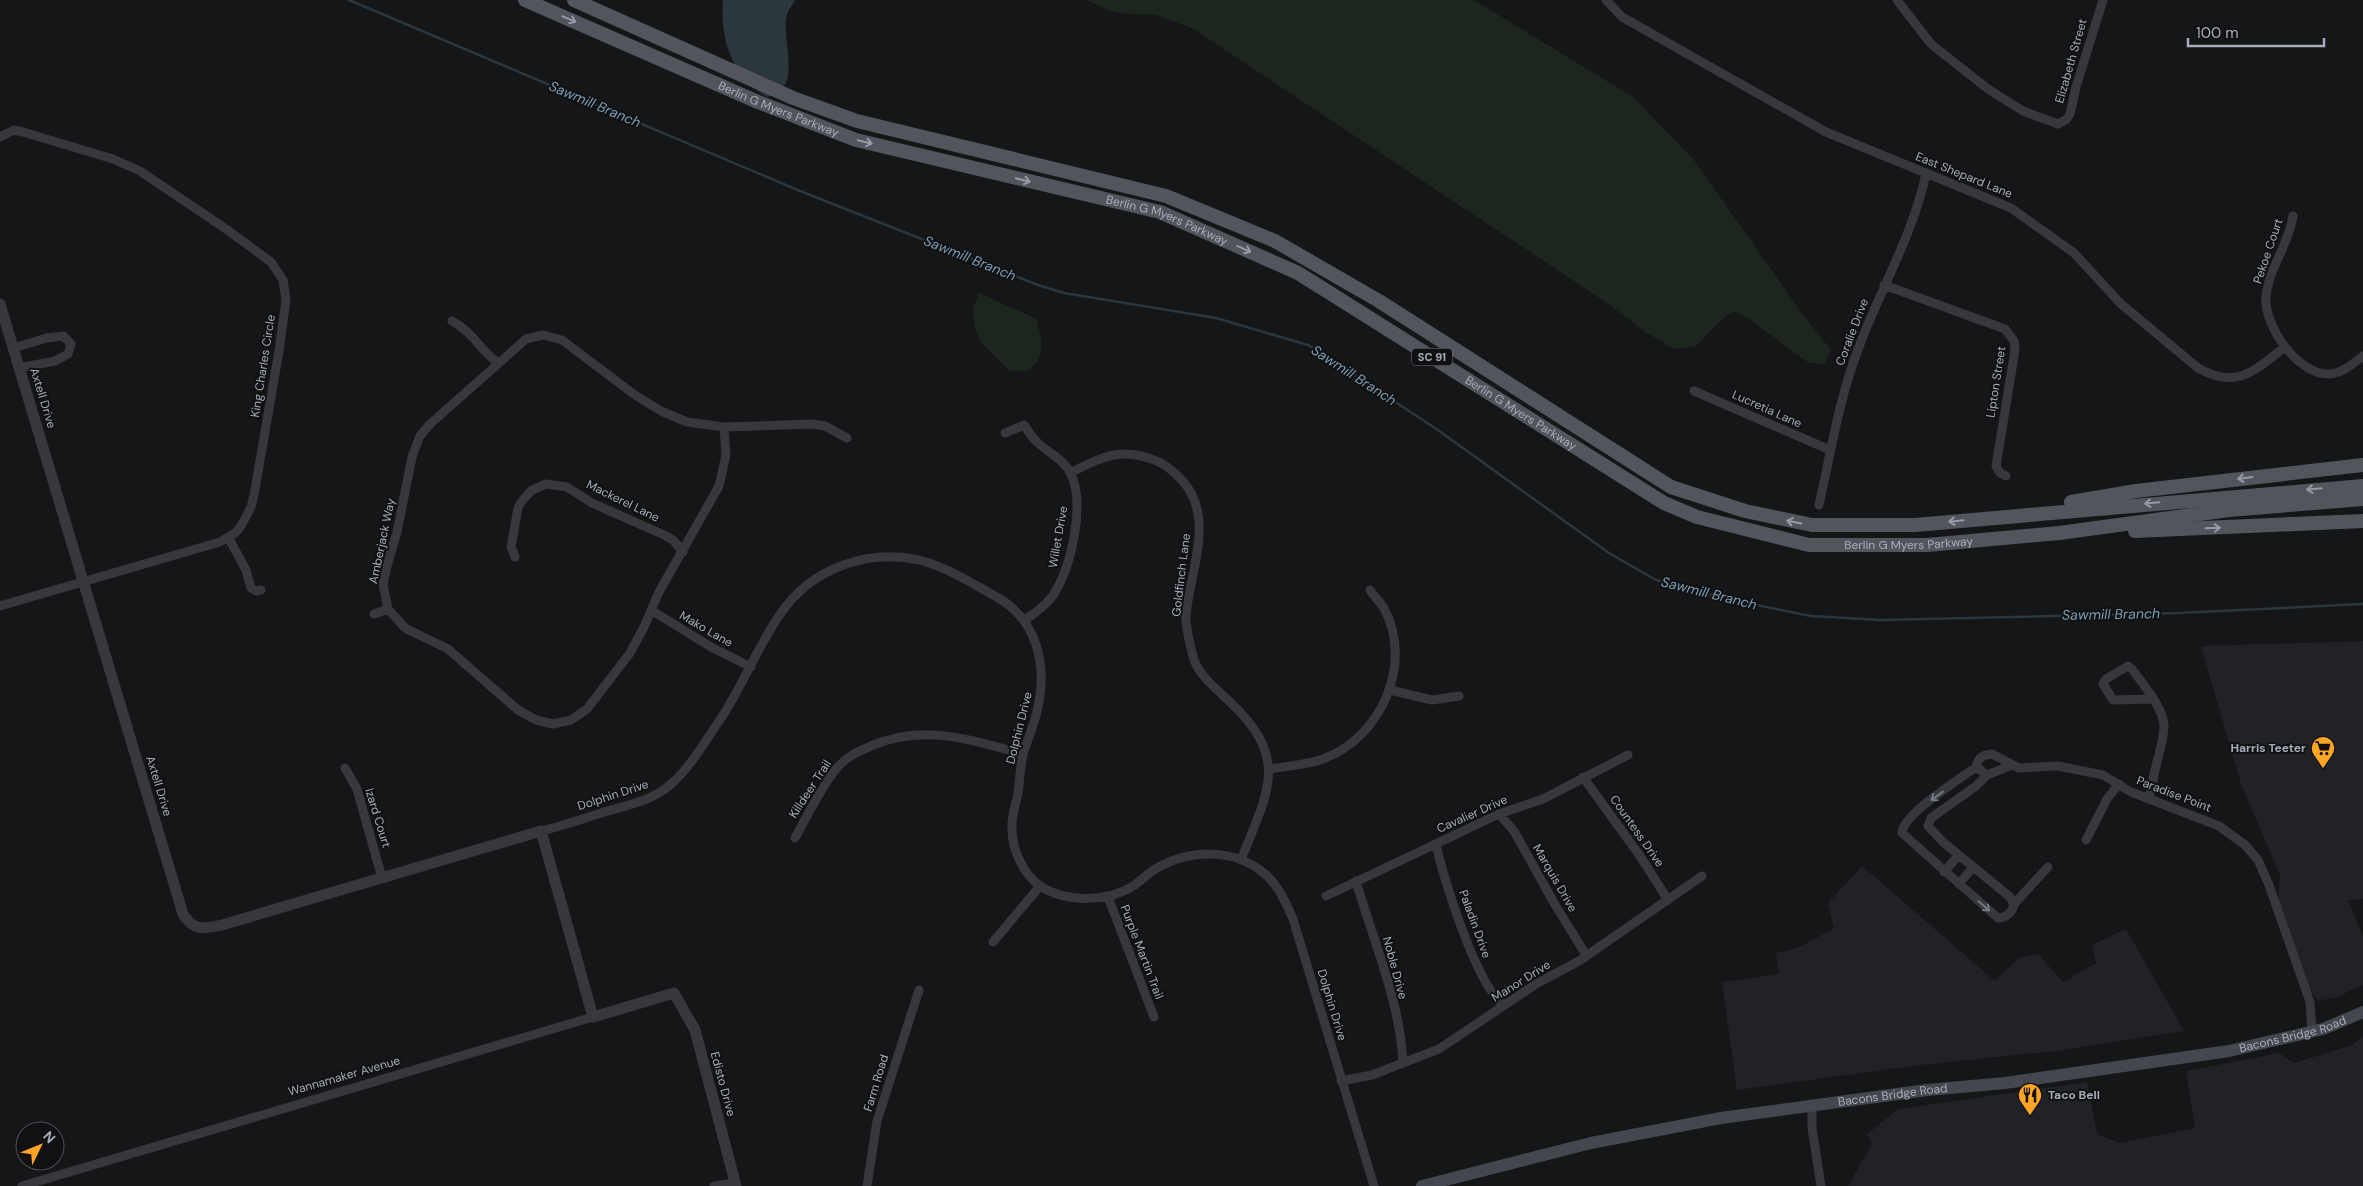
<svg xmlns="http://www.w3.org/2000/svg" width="2363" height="1186" font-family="'DM Sans',sans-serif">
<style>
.built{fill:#212225}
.green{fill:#1d261e}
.water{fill:#2b363d}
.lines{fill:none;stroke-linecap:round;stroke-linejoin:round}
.stream{stroke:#2b363d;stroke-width:2.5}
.minor{stroke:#36383d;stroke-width:9}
.tertiary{stroke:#36383d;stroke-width:11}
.secondary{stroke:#44474d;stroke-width:12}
.primary{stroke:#52555c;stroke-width:14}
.oneway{stroke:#959ba6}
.oneway2{stroke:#747881}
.labels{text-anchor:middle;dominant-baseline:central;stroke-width:4;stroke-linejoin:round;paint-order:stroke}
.shield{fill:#111113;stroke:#797e87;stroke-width:1}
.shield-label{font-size:11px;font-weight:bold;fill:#a6adb9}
.street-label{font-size:12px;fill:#a6adb9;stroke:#111113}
.poi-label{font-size:12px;font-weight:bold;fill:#a6adb9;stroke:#111113;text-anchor:end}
.water-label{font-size:14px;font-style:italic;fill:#7b9fb6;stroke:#111113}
</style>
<rect width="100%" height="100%" fill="#151618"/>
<path class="built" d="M 2363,641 L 2363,899 L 2348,900 L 2363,937 L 2363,985 L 2337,997 L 2318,1001 L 2310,989 L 2278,904 L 2280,875 L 2241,784 L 2201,646 Z
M 1862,866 L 1995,981 L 2019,958 L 2038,954 L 2063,982 L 2096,963 L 2092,945 L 2126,929 L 2184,1031 L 2057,1051 L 1920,1065 L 1737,1090 L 1722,982 L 1779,974 L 1776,953 L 1800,947 L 1834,928 L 1828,903 Z
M 2363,1037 L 2363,1186 L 1848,1186 L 1873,1142 L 1866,1135 L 1898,1109 L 2087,1082 L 2097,1134 L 2119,1143 L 2195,1128 L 2186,1071 L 2279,1053 L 2294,1063 L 2352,1045 Z"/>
<path class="green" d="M 1087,0 L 1474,0 L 1633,97 L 1694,160 L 1804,316 L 1831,350 L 1825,364 L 1809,363 L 1749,319 L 1734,311 L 1723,318 L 1696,346 L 1674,349 L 1644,331 L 1607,303 L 1192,28 L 1155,15 L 1126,14 L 1107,10 Z
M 979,293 L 1037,319 C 1041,342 1048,357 1026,372 L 1009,370 L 981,342 L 975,328 L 973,308 Z"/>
<path class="water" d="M 723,0 L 795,0 C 793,4 789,9 787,14 C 780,39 805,90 767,97 C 731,76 720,39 723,0 Z"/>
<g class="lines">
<path class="stream" d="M 349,0 L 800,191 L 1038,285 L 1064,293 L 1216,318 L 1308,345 L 1435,428 L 1609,553 L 1656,580 L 1721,598 L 1811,616 L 1881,620 L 2177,613 L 2363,604"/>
<path class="minor" d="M 1606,0 L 1622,17 L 1826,132 L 2011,208 L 2074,253 L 2121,304 L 2198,368 C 2237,390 2254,371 2285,347
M 1897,0 L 1931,44 L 1988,89 L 2023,111 L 2058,124 L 2067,119 L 2070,114 L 2076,87 L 2103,0
M 0,137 L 14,130 L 23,132 L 113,159 L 140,171 L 226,229 L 271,262 L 283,280 L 286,300 L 279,351 L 254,495 L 251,507 L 241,526 L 235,533 L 220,542 L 0,606
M 2293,216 C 2289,244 2269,268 2266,296 C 2263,325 2298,376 2330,374 C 2343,373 2354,363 2363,356
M 1884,285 L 2005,329 L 2014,341 L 2015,350 L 1996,466 L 2000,473 L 2006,476
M 452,321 C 473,332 479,349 498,363
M 13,348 L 47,338 L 63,336 L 71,344 L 68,354 L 55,361 L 19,368
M 1694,391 L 1830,450
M 724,427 L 726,455 L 719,486 L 659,592 L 644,627 L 630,653 L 587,709 L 571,720 L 553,724 L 536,720 L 518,710 L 448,649 L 405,628 L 388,609 L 383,584 L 387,566 L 397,532 L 412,457 L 420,436 L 430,424 L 526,339 L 543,335 L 562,340 L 635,395 L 661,411 L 687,422 L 724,427 L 812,424 L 825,426 L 847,438
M 1005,433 L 1024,425 C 1028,431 1032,438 1038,443 C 1048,452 1065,461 1071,474 C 1085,504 1072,564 1055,592 C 1049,603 1036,612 1025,620
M 1070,473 C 1104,456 1123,446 1159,462 C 1168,466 1173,472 1180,478 C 1217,516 1190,570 1186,615 C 1185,628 1191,648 1194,660 C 1200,677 1219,691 1231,703 C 1291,760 1267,793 1241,860
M 1819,505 C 1831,452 1839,398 1859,347 C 1880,290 1914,233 1926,173
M 228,537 L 246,570 L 251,588 L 256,591 L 261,590
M 515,557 L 511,547 L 518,508 L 521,502 L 532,490 L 546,484 L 567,487 L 592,503 L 664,535 L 673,540 L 683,552
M 651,610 L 711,647 L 751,667
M 374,614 L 388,609
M 1390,690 L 1432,700 L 1459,696
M 2012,765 L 1987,775 L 1976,767 C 1978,758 1982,755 1992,754 L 2019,768 L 2058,766 L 2103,775 L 2131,792 L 2219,826 L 2245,845 L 2258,860 L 2269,885 L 2310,1002 L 2312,1032
M 1976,767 C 1960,779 1903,814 1902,833 L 1998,918 C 2006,918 2013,912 2014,904 L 2010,897 L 1943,842 L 1928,826 L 1931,818 L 1976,786 L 1987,775
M 345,768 L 357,789 L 382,878
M 1270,769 C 1287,766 1307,765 1323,759 C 1381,738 1414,664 1384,608 C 1380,602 1374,596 1370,590
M 1583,777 L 1640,856 L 1668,900
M 2148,798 L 2152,789 C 2153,768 2163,748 2164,727 C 2165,710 2142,683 2132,669 L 2128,666 L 2106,679 L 2103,684 L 2113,700 L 2152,699
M 1499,814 L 1514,831 L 1554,903 L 1586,955
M 541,831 C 562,826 583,819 604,812 C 628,805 651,801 670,785 C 690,768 703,744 718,723 C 742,688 757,647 781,613 C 812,568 867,549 919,560 C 947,567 971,583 995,596 C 1038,619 1048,667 1037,711 C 1034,725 1028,738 1024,751 C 1020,764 1020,779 1018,793 C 1016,804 1011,817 1012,829 C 1012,849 1023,874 1040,886 C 1066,903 1108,902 1133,886 C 1141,881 1148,873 1157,868 C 1190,849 1235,848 1265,874 C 1279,886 1286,903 1293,919 L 1374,1186
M 795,838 C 808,815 820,789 836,769 C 846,757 857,752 871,746 C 923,723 971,740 1023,754
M 2086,840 L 2107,799 L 2119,784
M 1436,844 C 1443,878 1477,987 1504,1005
M 1944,872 L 1959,855
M 1356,881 C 1373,940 1400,1001 1403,1063
M 1959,884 L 1973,867
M 1326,896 L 1499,814 L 1543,799 L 1628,755
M 1108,897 L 1154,1017
M 2014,904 L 2048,867
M 993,942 L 1040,886
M 1341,1081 L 1372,1075 L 1439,1049 L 1536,984 L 1579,961 L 1702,876
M 1812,1106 L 1812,1128 L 1821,1186
M 22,1186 L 593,1017
M 714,1186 L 735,1183
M 867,1186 L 877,1121 L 919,990"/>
<path class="tertiary" d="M 0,304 L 183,914 C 193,931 204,929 222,925 L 541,831 L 593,1017 L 674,993 L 695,1030 L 736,1186"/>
<path class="secondary" id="s1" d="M 1422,1186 L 1591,1143 L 1721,1118 L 1927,1090 L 2005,1083 L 2229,1051 L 2323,1029 L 2363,1012"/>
<g class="primary">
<path id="s2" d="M 525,0 L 758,102 L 856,140 L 1160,212 L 1298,273 L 1664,503 L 1697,517 L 1809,545 L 1927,545 L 2059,533 L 2229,510 L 2363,499"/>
<path d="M 574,0 L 793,98 L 857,121 L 1166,196 L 1275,241 L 1379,301 L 1671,487 L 1745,511 L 1812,525 L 1915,525 L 2363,486"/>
<path d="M 2071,502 L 2136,491 L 2363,465"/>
<path d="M 2135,531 L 2363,521"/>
</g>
</g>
<defs><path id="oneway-shaft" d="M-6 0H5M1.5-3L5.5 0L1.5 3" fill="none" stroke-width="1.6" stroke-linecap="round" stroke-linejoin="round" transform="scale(1.25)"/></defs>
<g class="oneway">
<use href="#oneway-shaft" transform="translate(569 19) rotate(23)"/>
<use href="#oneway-shaft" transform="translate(865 142) rotate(13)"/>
<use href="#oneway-shaft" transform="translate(1023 180) rotate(13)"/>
<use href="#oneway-shaft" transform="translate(1244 249) rotate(24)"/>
<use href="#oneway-shaft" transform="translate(2245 478) rotate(173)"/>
<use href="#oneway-shaft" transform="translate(2314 489) rotate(175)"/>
<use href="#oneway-shaft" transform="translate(2152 503) rotate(175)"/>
<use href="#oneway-shaft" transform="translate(1956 521) rotate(174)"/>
<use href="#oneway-shaft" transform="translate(1794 522) rotate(-168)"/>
<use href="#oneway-shaft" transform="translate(2213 528) rotate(-2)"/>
</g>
<g class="oneway2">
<use href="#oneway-shaft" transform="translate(1937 796) rotate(144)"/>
<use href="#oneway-shaft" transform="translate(1984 906) rotate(41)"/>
</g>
<defs>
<g id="supermarket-pin" transform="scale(1.25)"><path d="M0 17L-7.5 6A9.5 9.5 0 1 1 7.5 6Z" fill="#ffa526" stroke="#111113"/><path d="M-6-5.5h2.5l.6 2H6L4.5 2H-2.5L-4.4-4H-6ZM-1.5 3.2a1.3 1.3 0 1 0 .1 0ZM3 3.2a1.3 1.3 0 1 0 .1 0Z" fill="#111"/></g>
<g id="restaurant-pin" transform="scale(1.25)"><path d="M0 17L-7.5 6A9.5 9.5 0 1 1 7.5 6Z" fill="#ffa526" stroke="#111113"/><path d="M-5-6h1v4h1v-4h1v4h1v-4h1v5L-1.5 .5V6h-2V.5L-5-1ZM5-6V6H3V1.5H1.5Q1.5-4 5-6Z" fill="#111"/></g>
</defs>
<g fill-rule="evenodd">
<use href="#supermarket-pin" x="2323" y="748"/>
<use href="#restaurant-pin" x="2030" y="1095"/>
</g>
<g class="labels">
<rect class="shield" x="1412" y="348.5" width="40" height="17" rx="4"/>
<g class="shield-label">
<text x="1432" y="357">SC 91</text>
</g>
<g class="street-label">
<text transform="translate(2071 61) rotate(-74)">Elizabeth Street</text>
<text stroke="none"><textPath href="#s2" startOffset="276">Berlin G Myers Parkway</textPath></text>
<text transform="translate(1964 175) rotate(22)">East Shepard Lane</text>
<text stroke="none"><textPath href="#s2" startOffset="681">Berlin G Myers Parkway</textPath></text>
<text transform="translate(2268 251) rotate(-71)">Pekoe Court</text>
<text transform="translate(1852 332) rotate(-69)">Coralie Drive</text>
<text transform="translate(263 366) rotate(-81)">King Charles Circle</text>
<text transform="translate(1996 382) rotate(-81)">Lipton Street</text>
<text transform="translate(43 398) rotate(73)">Axtell Drive</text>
<text transform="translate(1767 409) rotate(24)">Lucretia Lane</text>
<text stroke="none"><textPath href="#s2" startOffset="1086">Berlin G Myers Parkway</textPath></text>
<text transform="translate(623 501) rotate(26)">Mackerel Lane</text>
<text transform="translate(1058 537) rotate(-80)">Willet Drive</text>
<text transform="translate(382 541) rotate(-78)">Amberjack Way</text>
<text stroke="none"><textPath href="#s2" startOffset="1506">Berlin G Myers Parkway</textPath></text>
<text transform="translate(1181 575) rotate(-83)">Goldfinch Lane</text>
<text transform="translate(706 629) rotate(30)">Mako Lane</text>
<text transform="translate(1019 728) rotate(-76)">Dolphin Drive</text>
<text transform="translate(159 786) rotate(73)">Axtell Drive</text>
<text transform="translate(810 789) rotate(-57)">Killdeer Trail</text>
<text transform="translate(2174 794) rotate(21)">Paradise Point</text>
<text transform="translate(613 795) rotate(-18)">Dolphin Drive</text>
<text transform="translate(1472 814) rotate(-24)">Cavalier Drive</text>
<text transform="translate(378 818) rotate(73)">Izard Court</text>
<text transform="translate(1637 831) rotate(55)">Countess Drive</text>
<text transform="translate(1555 878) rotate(60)">Marquis Drive</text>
<text transform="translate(1475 924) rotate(70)">Paladin Drive</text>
<text transform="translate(1142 952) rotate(69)">Purple Martin Trail</text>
<text transform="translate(1395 968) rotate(75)">Noble Drive</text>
<text transform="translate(1521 981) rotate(-32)">Manor Drive</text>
<text transform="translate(1332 1005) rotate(73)">Dolphin Drive</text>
<text stroke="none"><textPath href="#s1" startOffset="885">Bacons Bridge Road</textPath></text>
<text transform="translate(344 1076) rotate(-16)">Wannamaker Avenue</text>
<text transform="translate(876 1083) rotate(-73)">Farm Road</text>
<text transform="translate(723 1084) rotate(75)">Edisto Drive</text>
<text stroke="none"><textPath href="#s1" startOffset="480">Bacons Bridge Road</textPath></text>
</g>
<g class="poi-label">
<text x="2306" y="748">Harris Teeter</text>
<text x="2048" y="1095" text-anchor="start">Taco Bell</text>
</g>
<g class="water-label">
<text transform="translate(595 104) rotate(23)">Sawmill Branch</text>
<text transform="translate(970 258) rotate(22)">Sawmill Branch</text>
<text transform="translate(1354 375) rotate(33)">Sawmill Branch</text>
<text transform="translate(1709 593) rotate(14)">Sawmill Branch</text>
<text transform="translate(2111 614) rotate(-1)">Sawmill Branch</text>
</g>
</g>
<g transform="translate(40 1146) rotate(47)"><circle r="24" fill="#111113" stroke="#4d4f55"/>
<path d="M0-4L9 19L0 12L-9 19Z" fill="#ffa526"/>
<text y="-8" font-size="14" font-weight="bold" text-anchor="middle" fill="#a6adb9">N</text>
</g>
<path d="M2188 38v8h136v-8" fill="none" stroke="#a6adb9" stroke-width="2.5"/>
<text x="2196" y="38" font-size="15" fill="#a6adb9" stroke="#111113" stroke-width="4" paint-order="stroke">100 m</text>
</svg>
